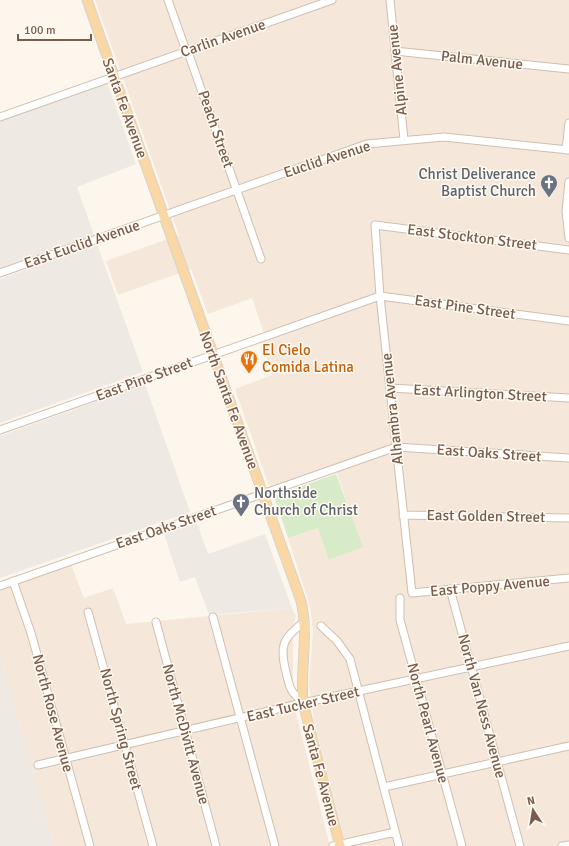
<svg xmlns="http://www.w3.org/2000/svg" width="569" height="846" font-family="Signika,sans-serif">
<style>
.residential{fill:#f5e8da}
.industrial{fill:#efe9e4}
.green{fill:#d8ebc9}
.lines{fill:none;stroke-linecap:round;stroke-linejoin:round}
.minor-casing{stroke:#d0beb0;stroke-width:9}
.major-casing{stroke:#d9d1cd;stroke-width:11}
.minor{stroke:#fff;stroke-width:7}
.major{stroke:#fad8a5;stroke-width:9}
.labels{text-anchor:middle;dominant-baseline:central;stroke-width:3;stroke-linejoin:round;paint-order:stroke}
.street-label{font-size:15px;fill:#795c4d;stroke:#fffaf2}
.worship-label{font-size:15px;fill:#5b616d;stroke:#fffaf2;text-anchor:end}
.food-label{font-size:15px;fill:#c56008;stroke:#fffaf2;text-anchor:start}
</style>
<rect width="100%" height="100%" fill="#fdf6ec"/>
<path class="residential" d="M 95,0 L 569,0 L 569,846 L 346,846 L 314,721 L 309,683 L 313,632 L 310,606 L 288,538 L 318,528 L 330,560 L 362,547 L 334,464 L 269,486 L 235,389 L 272,375 L 261,341 L 266,339 L 252,298 L 208,314 L 191,269 L 118,295 L 106,261 L 179,235 Z
M 71,565 L 84,598 L 113,588 L 126,624 L 292,608 L 296,616 L 293,628 L 293,702 L 330,846 L 55,846 L 0,655 L 0,590 Z"/>
<path class="industrial" d="M 106,83 L 109,87 L 136,164 L 77,187 L 94,235 L 0,269 L 0,121 Z
M 97,244 L 143,372 L 0,423 L 0,279 Z
M 145,384 L 190,512 L 0,578 L 0,436 Z
M 197,523 L 208,554 L 265,534 L 292,608 L 209,615 L 195,577 L 180,582 L 164,534 Z
M 0,655 L 55,846 L 0,846 Z"/>
<path class="green" d="M 336,474 L 363,547 L 329,560 L 318,528 L 288,538 L 274,496 Z"/>
<g class="lines">
<g class="minor-casing">
<path id="minor" d="M 168,0 L 184,45 L 189,55 L 261,259
M 390,0 L 404,140
M 395,51 L 569,69
M 0,117 L 332,0
M 566,150 L 569,123
M 569,182 L 566,211 L 569,238
M 569,250 L 375,225 L 380,296 L 412,593 L 569,578
M 0,273 L 367,144 L 444,137 L 569,150
M 390,388 L 569,398
M 0,430 L 380,296 L 569,321
M 403,515 L 569,518
M 13,581 L 31,633 L 90,846
M 0,586 L 396,447 L 569,458
M 450,589 L 520,846
M 400,598 L 400,620 L 462,846
M 88,612 L 153,846
M 213,617 L 275,846
M 156,622 L 216,846
M 321,626 L 337,641 L 350,659 L 399,846
M 303,703 C 290,691 290,689 286,672 C 279,645 283,638 305,621
M 38,765 L 303,703 L 569,646
M 384,787 L 569,746
M 333,846 L 395,832
M 562,846 L 569,845"/>
</g>
<g class="major-casing">
<path id="major" d="M 87,0 L 301,601 C 309,635 300,669 303,703 L 340,846"/>
</g>
<use href="#minor" class="minor"/>
<use href="#major" class="major"/>
</g>
<defs>
<g id="church-pin" transform="scale(0.9)"><path d="M0 17L-7.5 6A9.5 9.5 0 1 1 7.5 6Z" fill="#6b7280" stroke="#fffaf2"/><path d="M-1.2-6h2.4v3.5h3.3v2.4h-3.3V6h-2.4V-.1h-3.3v-2.4h3.3Z" fill="#fff"/></g>
<g id="restaurant-pin" transform="scale(0.9)"><path d="M0 17L-7.5 6A9.5 9.5 0 1 1 7.5 6Z" fill="#e8710a" stroke="#fffaf2"/><path d="M-5-6h1v4h1v-4h1v4h1v-4h1v5L-1.5 .5V6h-2V.5L-5-1ZM5-6V6H3V1.5H1.5Q1.5-4 5-6Z" fill="#fff"/></g>
</defs>
<g fill-rule="evenodd">
<use href="#church-pin" x="549" y="183"/>
<use href="#restaurant-pin" x="249" y="359"/>
<use href="#church-pin" x="241" y="502"/>
</g>
<g class="labels">
<g class="street-label">
<text transform="translate(223 38) rotate(-19)">Carlin Avenue</text>
<text transform="translate(482 60) rotate(6)">Palm Avenue</text>
<text transform="translate(397 70) rotate(-96)">Alpine Avenue</text>
<text transform="translate(125 108) rotate(70)">Santa Fe Avenue</text>
<text transform="translate(216 129) rotate(71)">Peach Street</text>
<text transform="translate(327 159) rotate(-18)">Euclid Avenue</text>
<text transform="translate(472 237) rotate(7)">East Stockton Street</text>
<text transform="translate(82 244) rotate(-19)">East Euclid Avenue</text>
<text transform="translate(465 307) rotate(8)">East Pine Street</text>
<text transform="translate(144 379) rotate(-20)">East Pine Street</text>
<text transform="translate(480 393) rotate(3)">East Arlington Street</text>
<text transform="translate(229 400) rotate(70)">North Santa Fe Avenue</text>
<text transform="translate(392 409) rotate(-96)">Alhambra Avenue</text>
<text transform="translate(489 453) rotate(4)">East Oaks Street</text>
<text transform="translate(486 516) rotate(1)">East Golden Street</text>
<text transform="translate(166 527) rotate(-19)">East Oaks Street</text>
<text transform="translate(490 586) rotate(-5)">East Poppy Avenue</text>
<text transform="translate(303 704) rotate(-13)">East Tucker Street</text>
<text transform="translate(482 706) rotate(75)">North Van Ness Avenue</text>
<text transform="translate(53 713) rotate(75)">North Rose Avenue</text>
<text transform="translate(428 723) rotate(75)">North Pearl Avenue</text>
<text transform="translate(121 729) rotate(75)">North Spring Street</text>
<text transform="translate(186 734) rotate(75)">North McDivitt Avenue</text>
<text transform="translate(321 775) rotate(75)">Santa Fe Avenue</text>
</g>
<g class="worship-label">
<text x="536" y="174">Christ Deliverance<tspan x="536" dy="17">Baptist Church</tspan></text>
<text x="254" y="493" text-anchor="start">Northside<tspan x="254" dy="17">Church of Christ</tspan></text>
</g>
<g class="food-label">
<text x="262" y="350">El Cielo<tspan x="262" dy="17">Comida Latina</tspan></text>
</g>
</g>
<g transform="translate(533 810) rotate(348)" stroke="#fffaf2" stroke-width="3" paint-order="stroke">
<path d="M0-3L7 15L0 10L-7 15Z" fill="#795c4d"/>
<text y="-6" font-size="11" font-weight="bold" text-anchor="middle" fill="#795c4d">N</text>
</g>
<path d="M18 34v6h73v-6" fill="none" stroke="#795c4d" stroke-width="2"/>
<text x="24" y="34" font-size="12" fill="#795c4d" stroke="#fffaf2" stroke-width="3" paint-order="stroke">100 m</text>
</svg>
